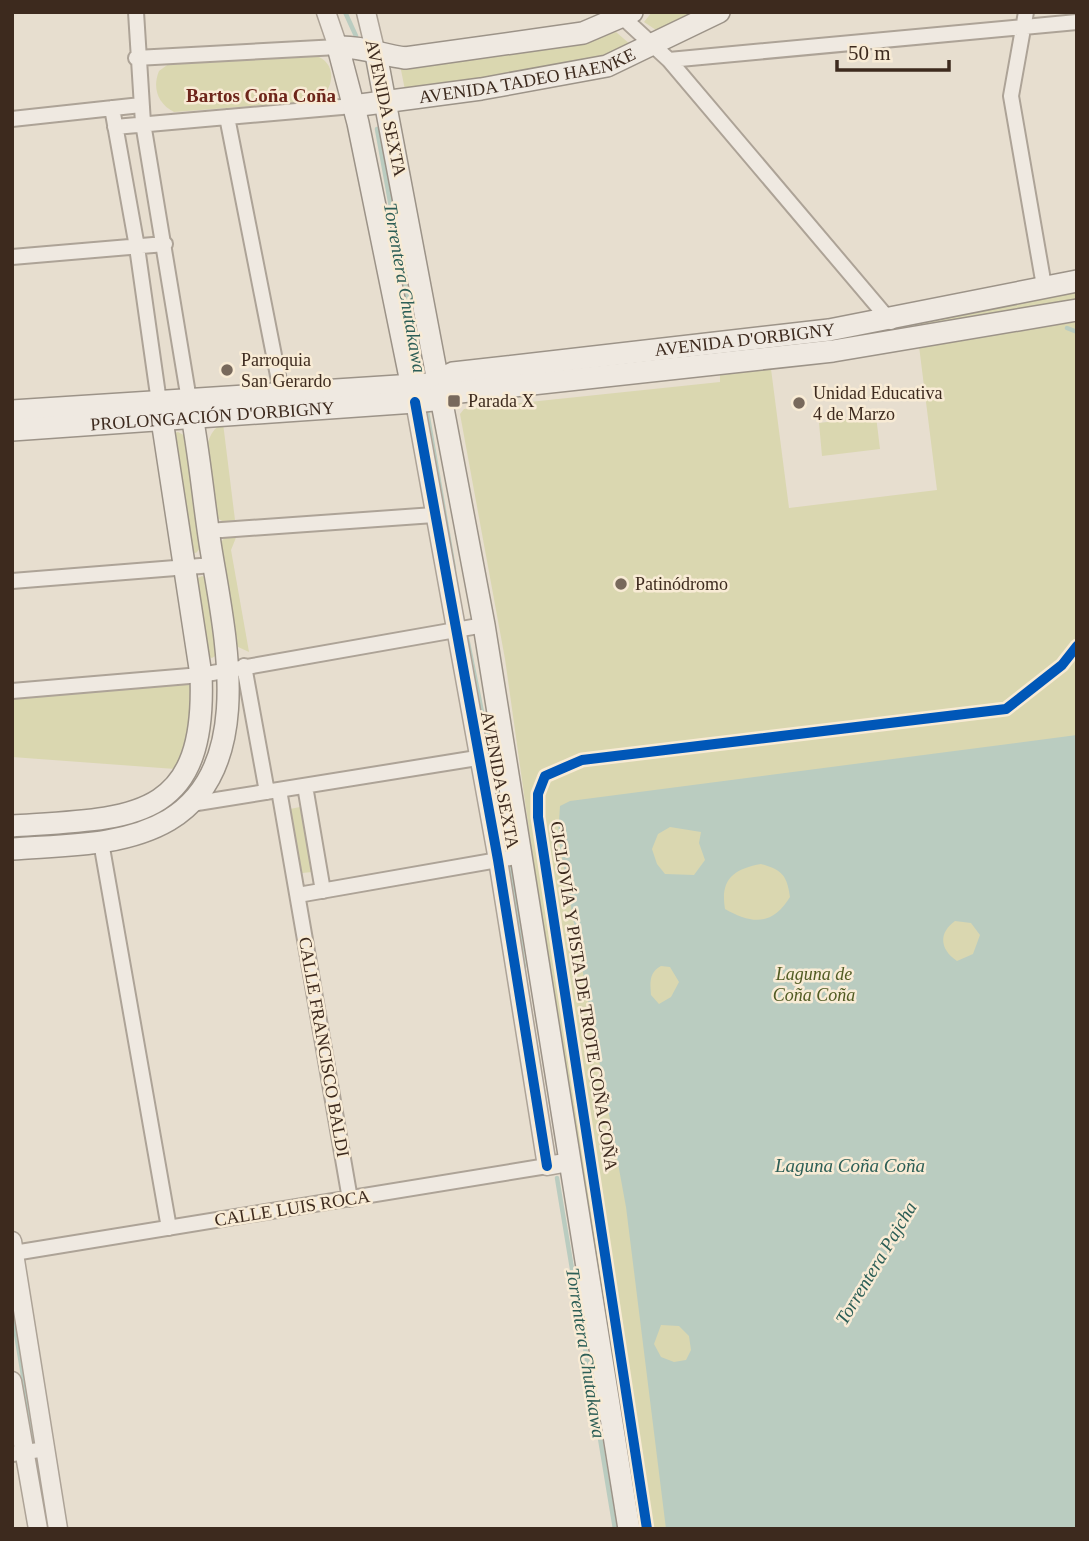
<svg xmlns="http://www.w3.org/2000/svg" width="1089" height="1541" font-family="Georgia,serif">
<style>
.green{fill:#dad7b0}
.water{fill:#baccc0;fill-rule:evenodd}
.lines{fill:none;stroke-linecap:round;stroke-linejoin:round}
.stream{stroke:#baccc0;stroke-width:4.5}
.minor-casing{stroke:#ada397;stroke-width:18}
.tertiary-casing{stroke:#ada397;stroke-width:21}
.secondary-casing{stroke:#9c9388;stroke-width:24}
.minor{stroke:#efe9e1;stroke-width:14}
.tertiary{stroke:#efe9e1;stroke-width:18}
.secondary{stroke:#efe9e1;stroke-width:21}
.cycleway-casing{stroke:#f8ebd5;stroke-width:15}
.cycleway{stroke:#0057b8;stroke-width:10}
.poi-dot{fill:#78695c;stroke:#f8ebd5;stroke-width:2.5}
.labels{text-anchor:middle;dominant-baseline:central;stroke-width:5;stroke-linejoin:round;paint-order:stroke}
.street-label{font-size:18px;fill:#3d2a1e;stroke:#f8ebd5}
.poi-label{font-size:18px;fill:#3d2a1e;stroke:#f8ebd5;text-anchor:start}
.park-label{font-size:18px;font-style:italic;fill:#515b23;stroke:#f8ebd5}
.neighbourhood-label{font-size:19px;font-weight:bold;fill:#6d251a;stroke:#f8ebd5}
.water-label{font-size:19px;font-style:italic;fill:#2c5e56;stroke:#f8ebd5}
</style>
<rect width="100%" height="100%" fill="#e7decf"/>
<path class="green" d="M 652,12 L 698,12 L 659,32 L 644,22 Z
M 616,32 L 631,45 L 588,64 L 405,90 L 400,65 L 583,44 Z
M 314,55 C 338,62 335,89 317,101 L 174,112 C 158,104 152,88 159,71 L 170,63 Z
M 1077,292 L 1077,302 L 913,327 L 913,323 Z
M 1077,322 L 1077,1529 L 638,1529 L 563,1072 L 505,659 L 460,414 L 464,409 L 720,382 L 720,375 L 771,369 L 789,508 L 937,490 L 919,346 Z
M 876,416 L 880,449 L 822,456 L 819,423 Z
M 223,423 L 235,520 L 224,522 L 215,517 C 211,490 193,439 223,423 Z
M 178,432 L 187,437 L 203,545 L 196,553 L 191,552 L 173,433 Z
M 237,535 L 231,550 L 249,652 L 236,646 L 219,545 L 225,537 Z
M 202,576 L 206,578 L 217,655 L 212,658 L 207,656 L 194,580 Z
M 187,683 L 194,689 L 189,732 L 175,769 L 12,757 L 12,698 Z
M 300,807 L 312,872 L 302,873 L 290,809 Z"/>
<path class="water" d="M 1077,735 L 1077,1529 L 666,1529 L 626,1207 L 558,836 L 560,806 L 570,801 ZM 670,827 L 701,832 L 699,843 L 705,860 L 694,875 L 665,874 L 657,864 L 652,849 L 658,834 ZM 761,864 C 782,870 787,875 790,897 C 773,925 753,925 725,909 C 720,880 733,869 761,864 ZM 955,921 L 971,923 L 980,935 L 973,954 L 957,961 C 940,950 938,933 955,921 ZM 661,966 L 670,967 L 679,982 L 671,997 L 659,1004 L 651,995 C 650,983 649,972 661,966 ZM 661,1325 L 679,1326 L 689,1336 L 691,1350 L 686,1360 L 674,1362 L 661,1357 L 654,1344 Z"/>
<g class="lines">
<path class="stream" d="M 345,12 L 356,36
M 377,129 L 422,380
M 1067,328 L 1077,332
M 426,406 L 454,569
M 467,638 L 489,747
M 492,764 L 507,844
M 510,868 L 524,967
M 557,1178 L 615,1529
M 12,1310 L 34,1441
M 38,1465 L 49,1529"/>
<g class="minor-casing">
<path id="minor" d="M 136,12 L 143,123 L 189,400
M 617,12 L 669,60 L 891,322
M 1026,12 L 1011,96 L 1044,286
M 136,58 L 338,47
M 669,60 L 1077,22
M 112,108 L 137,247 L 159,402
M 227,117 L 283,401
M 12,119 L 141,105
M 115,127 L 353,106
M 12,257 L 165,244
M 208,531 L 434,515
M 12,581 L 213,565
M 244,666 L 267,792
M 12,691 L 201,675 L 484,625
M 305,786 L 323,891
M 279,790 L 350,1199
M 191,804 L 477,758
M 101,842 L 169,1228
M 298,895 L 521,856
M 14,1253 L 547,1166
M 12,1454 L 46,1449"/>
</g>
<g class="tertiary-casing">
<path id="tertiary" d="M 326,12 L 338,47
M 366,12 L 376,54
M 415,402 L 498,860 L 547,1166 L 569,1162
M 12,1241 L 58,1529
M 12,1381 L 38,1529"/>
</g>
<g class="secondary-casing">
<g id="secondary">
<path d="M 376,54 L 484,625 L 629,1529"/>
<path id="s1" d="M 353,106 L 481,89 L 607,66 L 719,12"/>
<path d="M 414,397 L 358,123 L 338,47 C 361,46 382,55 405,58 L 583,33 L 632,12"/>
<path id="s2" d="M 12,411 L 429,384 L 453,373 L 829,330 L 1077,281"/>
<path id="s3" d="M 12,430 L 415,402 L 433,400 L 442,394 L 833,351 L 1077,310"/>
<path d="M 12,826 C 131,818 207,823 201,675 L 160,407"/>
<path d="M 12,849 C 63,845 123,847 169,820 C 259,766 223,627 210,543 C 203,497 199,450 190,405"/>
</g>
</g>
<use href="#minor" class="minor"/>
<use href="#tertiary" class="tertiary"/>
<use href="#secondary" class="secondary"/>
<g class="cycleway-casing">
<path id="cycleway" d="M 415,402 L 498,860 L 547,1166
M 647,1529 L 538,817 L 538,794 L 545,776 L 582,760 L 1006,709 L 1062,665 L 1077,646"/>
</g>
<use href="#cycleway" class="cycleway"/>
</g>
<g class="poi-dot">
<circle cx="227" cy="370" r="7"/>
<rect x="447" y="394" width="14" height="14" rx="3.5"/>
<circle cx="799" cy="403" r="7"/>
<circle cx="621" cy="584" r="7"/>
</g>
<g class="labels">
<g class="street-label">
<text stroke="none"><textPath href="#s1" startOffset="177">AVENIDA TADEO HAENKE</textPath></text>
<text transform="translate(386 108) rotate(78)">AVENIDA SEXTA</text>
<text stroke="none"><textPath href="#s2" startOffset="738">AVENIDA D'ORBIGNY</textPath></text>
<text stroke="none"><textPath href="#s3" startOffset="201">PROLONGACIÓN D'ORBIGNY</textPath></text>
<text transform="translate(500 780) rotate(79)">AVENIDA SEXTA</text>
<text transform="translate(584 996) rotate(81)">CICLOVÍA Y PISTA DE TROTE COÑA COÑA</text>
<text transform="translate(324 1047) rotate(80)">CALLE FRANCISCO BALDI</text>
<text transform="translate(292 1208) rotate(-9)">CALLE LUIS ROCA</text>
</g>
<g class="poi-label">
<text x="241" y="360">Parroquia<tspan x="241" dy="21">San Gerardo</tspan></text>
<text x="813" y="393">Unidad Educativa<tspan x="813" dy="21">4 de Marzo</tspan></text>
<text x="468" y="401">Parada X</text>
<text x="635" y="584">Patinódromo</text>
</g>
<g class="park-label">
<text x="814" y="974">Laguna de<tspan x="814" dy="21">Coña Coña</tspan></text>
</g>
<g class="neighbourhood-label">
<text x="261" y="95">Bartos Coña Coña</text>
</g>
<g class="water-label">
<text transform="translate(405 288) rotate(80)">Torrentera Chutakawa</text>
<text x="850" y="1165">Laguna Coña Coña</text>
<text transform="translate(876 1263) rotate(-59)">Torrentera Pajcha</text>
<text transform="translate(586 1353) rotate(81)">Torrentera Chutakawa</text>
</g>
</g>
<rect width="1089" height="1541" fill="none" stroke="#3d2a1e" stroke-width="28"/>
<path d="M837 60v10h112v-10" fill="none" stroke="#3d2a1e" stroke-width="3.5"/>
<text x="848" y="60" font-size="21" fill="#3d2a1e" stroke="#f8ebd5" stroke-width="5" paint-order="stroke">50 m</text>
</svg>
